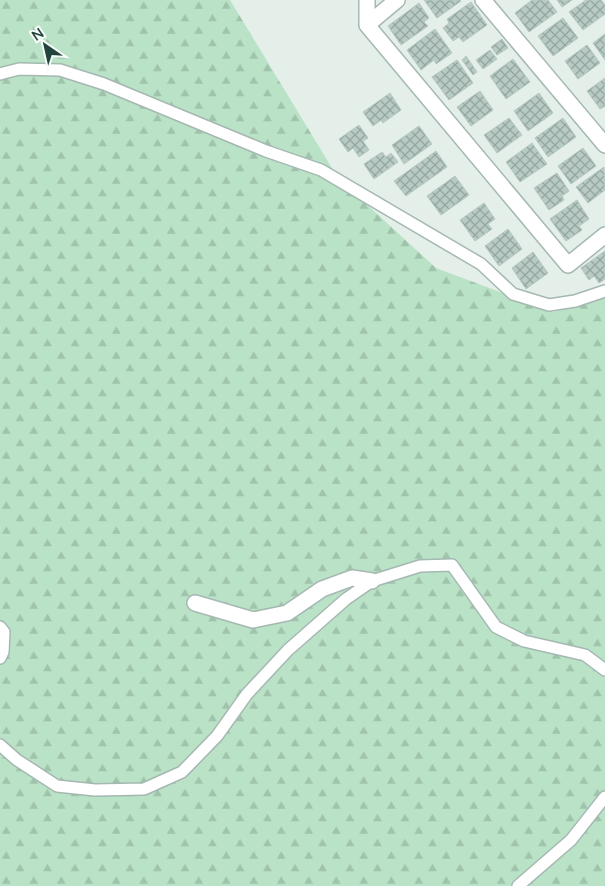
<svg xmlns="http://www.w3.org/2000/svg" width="605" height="886" font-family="Lato,sans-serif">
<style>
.forest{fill:url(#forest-firs)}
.building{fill:url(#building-cross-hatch);stroke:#b5cac2}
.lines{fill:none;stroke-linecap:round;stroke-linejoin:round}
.lane-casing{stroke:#a5b8b2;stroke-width:14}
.street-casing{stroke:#a5b8b2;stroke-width:18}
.lane{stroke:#fff;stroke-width:11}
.street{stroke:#fff;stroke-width:15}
</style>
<defs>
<pattern id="forest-firs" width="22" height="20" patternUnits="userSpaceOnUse" patternTransform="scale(1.25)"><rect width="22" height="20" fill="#bae2c7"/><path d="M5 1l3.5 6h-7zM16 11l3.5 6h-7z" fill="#a0c3ac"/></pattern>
<pattern id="building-cross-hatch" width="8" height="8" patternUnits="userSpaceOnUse" patternTransform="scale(1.25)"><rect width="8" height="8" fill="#b8cac4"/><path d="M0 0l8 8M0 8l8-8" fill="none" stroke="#95a6a0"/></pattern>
</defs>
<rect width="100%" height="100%" fill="#e4efea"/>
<path class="forest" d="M 0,0 L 230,0 L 338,178 L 436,268 L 553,312 L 605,298 L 605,886 L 0,886 Z"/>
<path class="building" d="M 424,0 L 460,0 L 461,1 L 437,18 Z
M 532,0 L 548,0 L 557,12 L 529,32 L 515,13 Z
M 557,0 L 572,0 L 562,7 Z
M 586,0 L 601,0 L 605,5 L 605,14 L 583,30 L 569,12 Z
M 471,2 L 487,25 L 463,42 L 459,37 L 453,41 L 443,28 L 449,23 L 447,19 Z
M 419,3 L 429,18 L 424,22 L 428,26 L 401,45 L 388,26 Z
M 563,18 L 578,38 L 553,56 L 538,36 Z
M 435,29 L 452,53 L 436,64 L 434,60 L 421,70 L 407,50 Z
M 605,34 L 605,60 L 593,43 Z
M 502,39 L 508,48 L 497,55 L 491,47 Z
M 587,45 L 600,63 L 578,79 L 565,61 Z
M 490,50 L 497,59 L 483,69 L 476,60 Z
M 466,56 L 477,72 L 473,75 L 462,60 Z
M 513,59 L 530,82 L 506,99 L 490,76 Z
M 457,60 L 473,83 L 449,100 L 432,77 Z
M 605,78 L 605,106 L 600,109 L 587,91 Z
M 480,91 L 493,110 L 471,126 L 457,107 Z
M 390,93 L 401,110 L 383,123 L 381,120 L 373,126 L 363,112 Z
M 539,93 L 553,113 L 528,131 L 514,111 Z
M 509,118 L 522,135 L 497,153 L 484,135 Z
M 563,118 L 576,137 L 548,157 L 535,138 Z
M 359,125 L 368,138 L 363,141 L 369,150 L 359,157 L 353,148 L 348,152 L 339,139 Z
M 419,126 L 432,144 L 404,164 L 392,145 Z
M 532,143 L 547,164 L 520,182 L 506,162 Z
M 583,148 L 596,166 L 571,184 L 558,166 Z
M 436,151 L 447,167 L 406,196 L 394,181 Z
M 382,152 L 386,157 L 391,153 L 398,162 L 374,179 L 364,164 Z
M 604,167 L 605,190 L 588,203 L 576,187 Z
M 557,173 L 569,191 L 562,196 L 564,200 L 549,210 L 534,188 Z
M 455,176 L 469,195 L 441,215 L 427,196 Z
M 577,200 L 589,219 L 579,226 L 582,230 L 566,241 L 550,219 Z
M 484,203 L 495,219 L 488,224 L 492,229 L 475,241 L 460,220 Z
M 508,229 L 522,249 L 499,266 L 485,246 Z
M 605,251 L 605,279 L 599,283 L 594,276 L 589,280 L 581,268 Z
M 533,252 L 548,273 L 526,289 L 512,268 Z"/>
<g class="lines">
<g class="lane-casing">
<path id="lane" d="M 0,74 L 19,69 L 60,70 L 104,84 L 266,151 L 321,170 L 481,264 L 513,294 L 549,305 L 575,301 L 605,291
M 0,627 L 4,632 L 3,652 L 0,658
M 0,745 L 17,760 L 57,786 L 95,790 L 144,789 L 182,772 L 217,736 L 247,694 L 288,650 L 346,599 L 372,581 L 420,566 L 452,565 L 496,627 L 524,641 L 585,655 L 605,670
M 518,886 L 571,840 L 605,797"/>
</g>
<g class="street-casing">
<path id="street" d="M 367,0 L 367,25 L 568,265 L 605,235
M 483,0 L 605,145
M 367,25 L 397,0
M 195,603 L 253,620 L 287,613 L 322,589 L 352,578 L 372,581"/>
</g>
<use href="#lane" class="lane"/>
<use href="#street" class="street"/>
</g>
<g transform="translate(45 45) rotate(326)" stroke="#f5fbf8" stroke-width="4" paint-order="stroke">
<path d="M0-4L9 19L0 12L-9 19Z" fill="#20433b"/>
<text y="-8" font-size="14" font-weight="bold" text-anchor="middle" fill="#20433b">N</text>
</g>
</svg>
